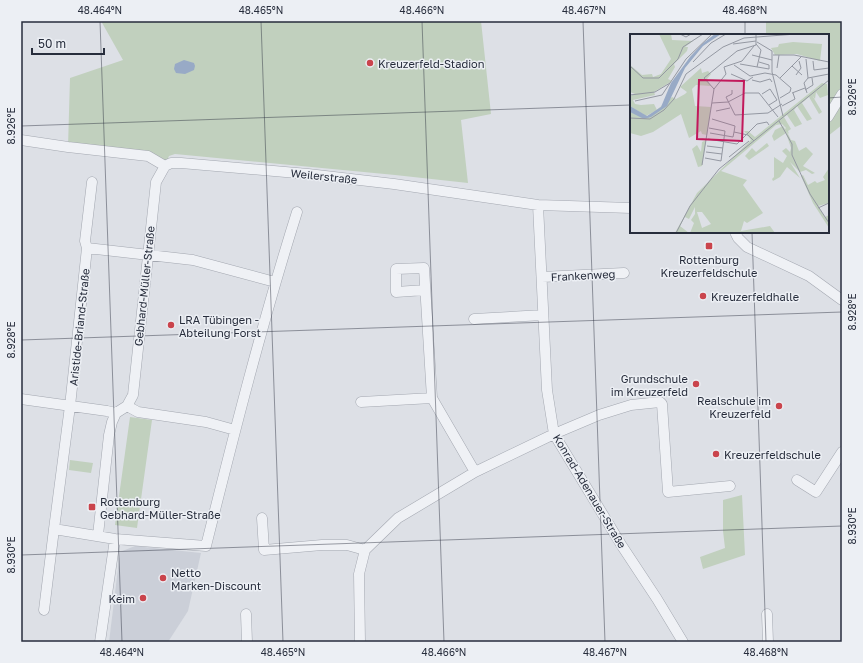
<svg xmlns="http://www.w3.org/2000/svg" width="863" height="663" font-family="'Golos Text',sans-serif">
<style>
.built{fill:#cbcfd8}
.green{fill:#c1d0be}
.water{fill:#98aac6}
.lines{fill:none;stroke-linecap:round;stroke-linejoin:round}
.minor-casing{stroke:#a3a7b0;stroke-width:11}
.minor{stroke:#eff1f5;stroke-width:10}
.ticks{fill:none;stroke:#272d3c;stroke-width:1;stroke-opacity:0.45}
.poi-dot{fill:#ca444c;stroke:#eceff4;stroke-width:1.5}
.labels{text-anchor:middle;dominant-baseline:central;stroke-width:3;stroke-linejoin:round;paint-order:stroke}
.poi-label{font-size:11px;fill:#272d3c;stroke:#eceff4;text-anchor:start}
.street-label{font-size:11px;fill:#272d3c;stroke:#eceff4}
.inset-road{fill:none;stroke:#9498a2;stroke-width:1}
.view{fill:#c2185b;fill-opacity:0.15;stroke:#c2185b;stroke-width:2}
.inset-edge{fill:none;stroke:#272d3c;stroke-width:2}
.neatline{fill:none;stroke:#272d3c;stroke-width:1.5}
.ticks-label{font-size:10px;text-anchor:middle;fill:#272d3c}
</style>
<rect width="100%" height="100%" fill="#dde0e6"/>
<path class="built" d="M 135,546 L 201,553 L 188,611 L 168,642 L 109,642 L 120,552 Z"/>
<path class="green" d="M 101,21 L 481,21 L 491,114 L 461,120 L 468,183 L 395,175 L 175,154 L 169,156 L 165,166 L 148,156 L 68,147 L 70,78 L 123,60 Z
M 766,21 L 842,21 L 842,125 L 828,136 L 828,35 L 766,35 Z
M 130,417 L 152,420 L 137,528 L 115,525 Z
M 70,460 L 93,463 L 91,473 L 69,470 Z
M 742,495 L 745,555 L 703,569 L 700,557 L 725,548 L 723,531 L 723,500 Z"/>
<path class="water" d="M 184,60 L 194,63 L 195,66 L 194,70 L 185,74 L 176,73 L 174,69 L 175,64 Z"/>
<g class="lines">
<g class="minor-casing">
<path id="minor" d="M 828,117 L 842,94
M 21,140 L 68,147 L 139,155 L 148,156 L 165,166
M 165,166 L 171,163 L 181,163 L 308,174 L 394,184 L 538,205 L 631,208
M 92,182 L 85,241 L 87,248 L 70,406 L 54,529 L 115,539 L 206,546 C 234,434 262,323 297,212
M 538,205 L 547,390 L 554,434 L 622,546 L 657,599 L 683,642
M 735,232 L 738,238 L 747,247 L 809,276 L 842,300
M 87,248 L 193,260 L 275,282
M 542,277 L 624,273
M 425,290 L 396,292 L 396,269 L 424,268 L 432,398 L 475,472
M 474,319 L 543,315
M 21,399 L 107,411 L 116,413 L 127,406 L 133,395 L 156,182 L 165,166
M 361,402 L 432,398
M 127,406 L 138,412 L 206,422 L 235,430
M 797,480 L 816,492 L 842,452
M 262,518 L 264,550 L 322,545 L 347,545 L 365,550
M 98,535 L 109,435 L 112,422 L 116,413
M 44,610 L 54,529
M 246,614 L 247,642
M 767,614 L 768,642
M 100,642 L 115,539
M 360,642 L 359,574 L 365,550 L 398,518 L 475,472 L 554,434 L 599,415 L 631,405 L 660,402 L 662,404 L 668,492 L 730,486"/>
</g>
<use href="#minor" class="minor"/>
</g>
<path class="ticks" d="M 100,21 L 122,642M 261,21 L 283,642M 422,21 L 444,642M 583,21 L 605,642M 745,21 L 745,35M 828,98 L 842,97M 21,126 L 631,105M 752,232 L 766,642M 21,340 L 842,312M 21,555 L 842,526"/>
<g class="poi-dot">
<circle cx="370" cy="63" r="4"/>
<rect x="705" y="242" width="8" height="8" rx="2"/>
<circle cx="703" cy="296" r="4"/>
<circle cx="171" cy="325" r="4"/>
<circle cx="696" cy="384" r="4"/>
<circle cx="779" cy="406" r="4"/>
<circle cx="716" cy="454" r="4"/>
<rect x="88" y="503" width="8" height="8" rx="2"/>
<circle cx="163" cy="578" r="4"/>
<circle cx="143" cy="598" r="4"/>
</g>
<g class="labels">
<g class="poi-label">
<text x="378" y="63">Kreuzerfeld-Stadion</text>
<text x="709" y="259" text-anchor="middle">Rottenburg<tspan x="709" dy="13">Kreuzerfeldschule</tspan></text>
<text x="711" y="296">Kreuzerfeldhalle</text>
<text x="179" y="319">LRA Tübingen -<tspan x="179" dy="13">Abteilung Forst</tspan></text>
<text x="688" y="378" text-anchor="end">Grundschule<tspan x="688" dy="13">im Kreuzerfeld</tspan></text>
<text x="771" y="400" text-anchor="end">Realschule im<tspan x="771" dy="13">Kreuzerfeld</tspan></text>
<text x="724" y="454">Kreuzerfeldschule</text>
<text x="100" y="501">Rottenburg<tspan x="100" dy="13">Gebhard-Müller-Straße</tspan></text>
<text x="171" y="572">Netto<tspan x="171" dy="13">Marken-Discount</tspan></text>
<text x="135" y="598" text-anchor="end">Keim</text>
</g>
<g class="street-label">
<text transform="translate(324 176) rotate(6)">Weilerstraße</text>
<text transform="translate(583 275) rotate(-3)">Frankenweg</text>
<text transform="translate(144 286) rotate(-84)">Gebhard-Müller-Straße</text>
<text transform="translate(79 327) rotate(-84)">Aristide-Briand-Straße</text>
<text transform="translate(590 491) rotate(59)">Konrad-Adenauer-Straße</text>
</g>
</g>
<g transform="translate(630 34)">
<rect width="199" height="199" fill="#dde0e6"/>
<path d="M 29,0 L 41,0 L 42,6 L 63,7 L 55,13 L 58,13 L 57,17 L 44,30 L 45,33 L 38,45 L 42,47 L 24,58 L 25,61 L 3,66 L 5,70 L 11,71 L 24,70 L 27,76 L 16,82 L 0,72 L 0,62 L 5,60 L 0,58 L 0,31 L 12,41 L 22,40 L 23,43 L 31,40 L 41,25 ZM 163,8 L 192,10 L 190,27 L 167,20 L 145,21 L 141,14 L 148,13 L 149,10 ZM 71,34 L 72,39 L 78,37 L 81,40 L 77,45 L 81,52 L 66,51 L 62,55 L 65,72 L 81,73 L 77,101 L 72,100 L 71,97 L 59,104 L 51,80 L 23,98 L 11,102 L 0,99 L 0,78 L 17,84 L 42,63 L 46,65 L 55,60 L 57,58 L 50,53 ZM 192,49 L 197,50 L 198,61 L 190,64 L 186,58 L 185,65 L 182,61 L 192,78 L 189,80 L 179,63 L 172,69 L 182,85 L 177,87 L 167,72 L 164,76 L 172,90 L 165,93 L 157,81 L 154,83 L 161,95 L 158,97 L 159,100 L 157,98 L 161,106 L 165,107 L 169,117 L 176,113 L 183,120 L 173,132 L 185,139 L 182,140 L 176,136 L 170,138 L 160,128 L 170,144 L 157,133 L 150,143 L 143,147 L 142,145 L 144,143 L 144,123 L 153,129 L 157,122 L 152,117 L 156,114 L 160,118 L 161,114 L 156,99 L 144,107 L 142,102 L 145,96 L 153,92 L 155,95 L 156,94 L 152,90 L 146,91 L 91,137 L 117,146 L 113,151 L 133,179 L 117,189 L 114,187 L 111,197 L 140,192 L 145,199 L 60,199 L 64,189 L 61,186 L 65,180 L 65,173 L 59,185 L 55,183 L 50,192 L 59,199 L 45,199 L 67,159 L 121,106 L 114,97 L 118,97 L 125,103 ZM 67,178 L 72,178 L 81,190 L 72,194 ZM 76,106 L 72,132 L 68,133 L 62,115 L 67,111 L 71,118 L 72,108 ZM 137,109 L 139,112 L 119,126 L 115,122 L 122,114 L 126,118 ZM 199,134 L 199,169 L 188,172 L 195,183 L 199,181 L 199,194 L 183,169 L 171,142 L 173,141 L 178,151 L 185,147 L 187,149 L 195,146 L 193,143 Z" fill="#c1d0be" fill-rule="evenodd"/>
<path d="M 85,0 L 91,0 L 73,12 L 55,34 L 37,72 L 21,83 L 14,85 L 0,78 L 0,72 L 17,82 L 31,73 L 41,49 L 60,23 L 72,10 Z" fill="#98aac6"/>
<path class="inset-road" d="M 50,0 L 56,3 L 61,0M 127,8 L 142,17 L 142,38 L 153,82M 103,10 L 126,7M 126,10 L 131,16 L 127,33M 122,21 L 142,26M 143,21 L 164,21 L 199,28M 176,25 L 178,44 L 174,49 L 177,59M 183,27 L 184,36 L 199,34M 63,28 L 81,9 L 96,0M 110,30 L 139,35 L 139,31 L 129,28M 104,31 L 120,42 L 135,39 L 146,41 L 161,54 L 160,58 L 150,64M 0,32 L 13,44 L 29,44 L 48,25 L 53,13 L 73,0M 162,32 L 172,41M 147,34 L 149,21M 101,40 L 117,47 L 123,43M 166,41 L 171,34 L 169,27M 150,44 L 171,23M 178,44 L 199,40M 122,46 L 130,48 L 140,45 L 142,48M 84,55 L 96,40 L 94,33 L 112,27 L 124,12M 102,56 L 102,60 L 96,63 L 105,81 L 138,79 L 152,70M 175,56 L 183,51 L 182,44M 162,59 L 175,54M 132,60 L 140,55 L 147,66 L 139,71M 0,61 L 25,58 L 40,49 L 56,25 L 82,0M 5,67 L 32,61 L 40,49M 82,69 L 98,68 L 115,59 L 129,59 L 148,83M 152,72 L 165,65 L 163,59M 86,77 L 100,74M 0,84 L 20,85 L 34,76 L 44,65 L 56,40 L 93,13 L 114,4 L 166,0M 149,87 L 162,110 L 162,121 L 180,160 L 199,189M 79,94 L 95,97M 104,98 L 118,101 L 124,107M 80,99 L 103,103 L 104,98 L 105,92 L 82,85M 78,105 L 107,110M 107,110 L 127,90 L 137,88 L 139,91M 77,112 L 93,114M 76,118 L 92,120M 99,123 L 119,107M 75,124 L 91,127 L 95,97M 72,131 L 84,55 L 74,44 L 107,17 L 126,11 L 126,0M 188,174 L 199,169M 46,199 L 60,172 L 89,135 L 199,46"/>
<path class="view" d="M 69,46 L 114,47 L 112,107 L 67,105 Z"/>
<rect width="199" height="199" class="inset-edge"/>
</g>
<rect width="863" height="663" fill="none" stroke="#eceff4" stroke-width="44"/>
<path d="M32 48v6h72v-6" fill="none" stroke="#272d3c" stroke-width="2"/>
<text x="38" y="48" font-size="12" fill="#272d3c" stroke="#eceff4" stroke-width="3" paint-order="stroke">50 m</text>
<rect x="22" y="22" width="819" height="619" class="neatline"/>
<g class="ticks-label">
<text x="100" y="14">48.464°N</text>
<text x="261" y="14">48.465°N</text>
<text x="422" y="14">48.466°N</text>
<text x="584" y="14">48.467°N</text>
<text x="745" y="14">48.468°N</text>
<text transform="translate(852 97) rotate(-90)" y="4">8.926°E</text>
<text transform="translate(11 126) rotate(-90)" y="4">8.926°E</text>
<text transform="translate(852 312) rotate(-90)" y="4">8.928°E</text>
<text transform="translate(11 340) rotate(-90)" y="4">8.928°E</text>
<text transform="translate(852 526) rotate(-90)" y="4">8.930°E</text>
<text transform="translate(11 555) rotate(-90)" y="4">8.930°E</text>
<text x="122" y="656">48.464°N</text>
<text x="283" y="656">48.465°N</text>
<text x="444" y="656">48.466°N</text>
<text x="605" y="656">48.467°N</text>
<text x="766" y="656">48.468°N</text>
</g>
</svg>
